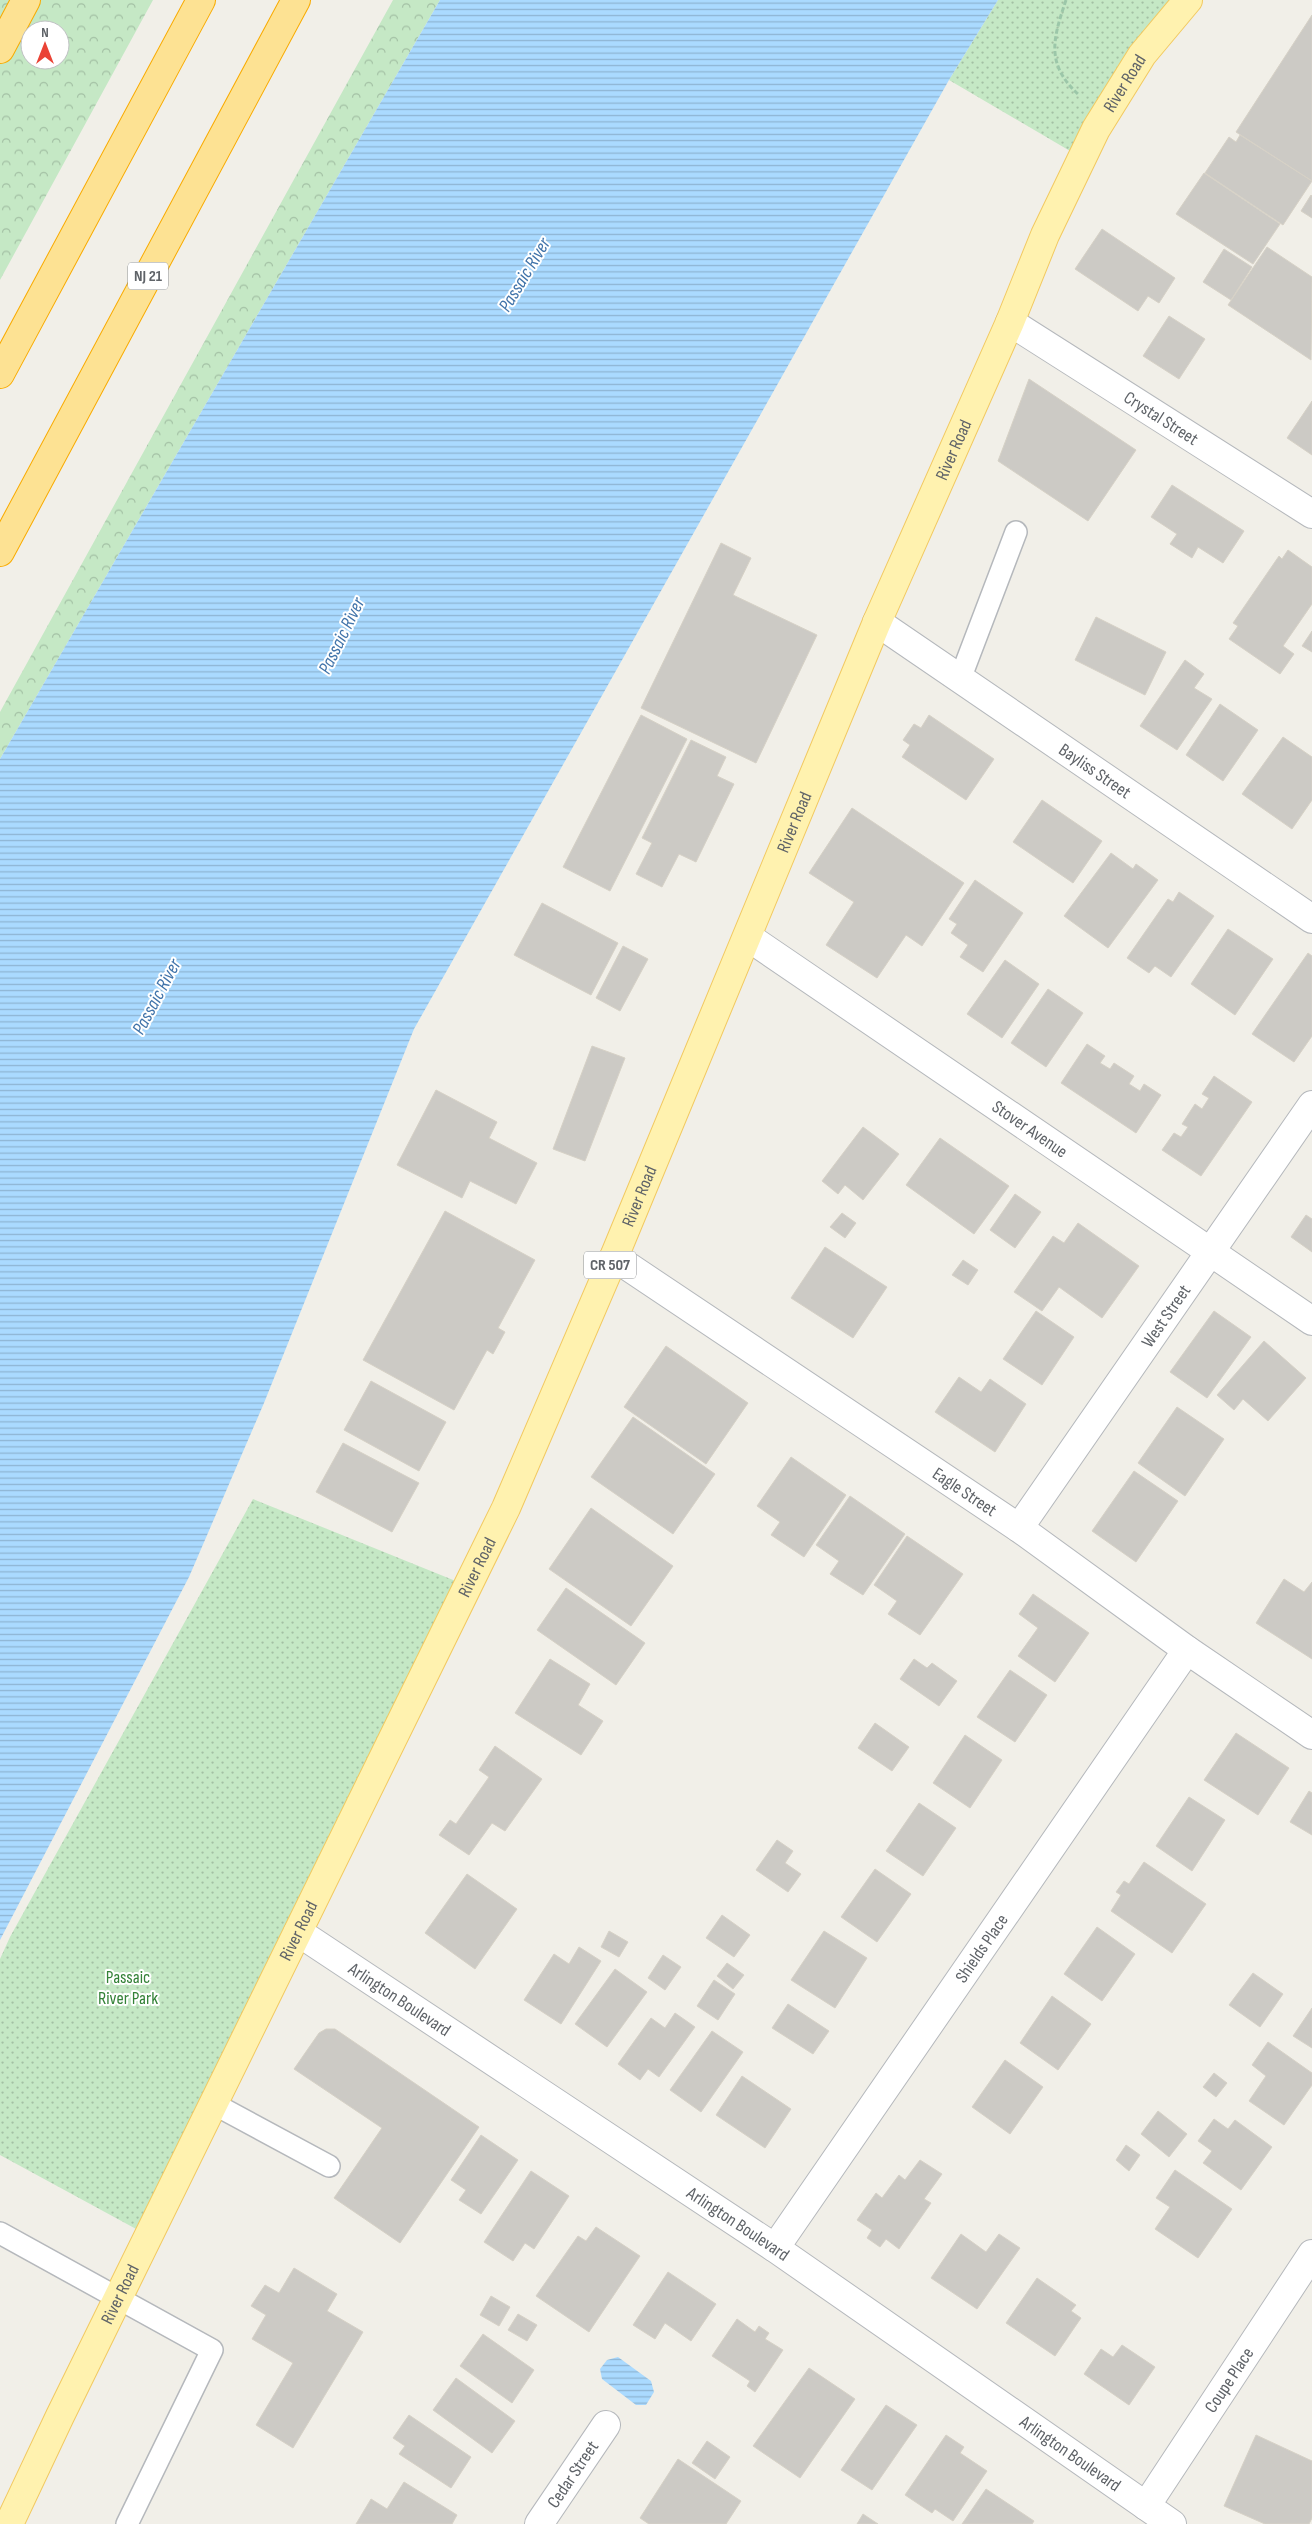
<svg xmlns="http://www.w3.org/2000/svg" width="1312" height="2524" font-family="'Sofia Sans Condensed',sans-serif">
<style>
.green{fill:url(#green-dots)}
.forest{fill:url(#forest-crowns);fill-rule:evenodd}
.water{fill:url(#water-rules)}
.building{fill:#cccac5;stroke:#d6d1c6}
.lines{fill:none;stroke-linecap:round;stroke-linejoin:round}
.lane-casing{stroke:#b5b8bc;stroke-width:24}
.street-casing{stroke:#b5b8bc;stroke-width:30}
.primary-casing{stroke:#f2c960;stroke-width:30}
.highway-casing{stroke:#f9ab00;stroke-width:30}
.path{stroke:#9cc7a9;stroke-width:3;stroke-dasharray:5 2.5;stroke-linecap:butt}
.lane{stroke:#fff;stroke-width:21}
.street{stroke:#fff;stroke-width:28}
.primary{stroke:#fff2af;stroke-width:28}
.highway{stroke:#fde293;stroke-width:28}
.labels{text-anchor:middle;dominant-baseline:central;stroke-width:4;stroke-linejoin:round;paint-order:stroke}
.shield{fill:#fff;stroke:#8f9295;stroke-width:1}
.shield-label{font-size:16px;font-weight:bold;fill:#5f6368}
.street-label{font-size:18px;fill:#5f6368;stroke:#fff}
.park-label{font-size:18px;fill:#348238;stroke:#fff}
.water-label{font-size:19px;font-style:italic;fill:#4174aa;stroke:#fff}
</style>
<defs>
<pattern id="green-dots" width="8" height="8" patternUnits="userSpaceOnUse" patternTransform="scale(1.25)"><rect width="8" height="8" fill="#c5e8c5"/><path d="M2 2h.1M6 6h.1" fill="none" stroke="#a3c0a4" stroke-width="1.8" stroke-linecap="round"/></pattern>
<pattern id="forest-crowns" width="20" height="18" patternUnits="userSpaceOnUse" patternTransform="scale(1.25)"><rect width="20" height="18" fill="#c5e8c5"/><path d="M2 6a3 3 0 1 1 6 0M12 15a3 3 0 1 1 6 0" fill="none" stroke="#a3c0a4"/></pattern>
<pattern id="water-rules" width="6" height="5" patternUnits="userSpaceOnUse" patternTransform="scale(1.25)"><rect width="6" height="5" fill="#aadaff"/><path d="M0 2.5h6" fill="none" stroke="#8eb4d2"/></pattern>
</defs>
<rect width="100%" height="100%" fill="#f1efe8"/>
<path class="green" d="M 998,0 L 1188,0 L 1082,158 L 949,80 Z
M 253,1499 L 468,1586 L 149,2236 L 0,2155 L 0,1959 L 10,1937 Z"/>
<path class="forest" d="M 0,0 L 153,0 L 0,280 ZM 30,30 L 60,30 L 60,60 L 30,60 Z
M 393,0 L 440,0 L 0,759 L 0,712 Z"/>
<path class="water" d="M 440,0 L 998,0 L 949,80 L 414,1029 L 264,1403 L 189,1577 L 0,1940 L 0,759 Z
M 618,2357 L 651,2381 L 654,2392 L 646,2405 L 636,2405 L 602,2379 L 600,2369 L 607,2360 Z"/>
<path class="building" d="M 1312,15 L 1312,181 L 1236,132 Z
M 1240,135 L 1312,181 L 1283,225 L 1205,173 L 1229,137 L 1236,142 Z
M 1204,173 L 1280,224 L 1253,264 L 1176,214 Z
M 1311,195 L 1312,196 L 1312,218 L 1301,211 Z
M 1102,229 L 1175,278 L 1159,303 L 1148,296 L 1138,311 L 1075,269 Z
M 1267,247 L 1312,277 L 1311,360 L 1228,305 Z
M 1224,249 L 1252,267 L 1231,300 L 1203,282 Z
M 1169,316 L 1205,339 L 1179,379 L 1143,356 Z
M 1029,379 L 1136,450 L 1088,521 L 998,461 Z
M 1312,401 L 1312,455 L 1287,438 Z
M 1172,485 L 1244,531 L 1223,563 L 1198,547 L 1192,558 L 1170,544 L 1177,534 L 1151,517 Z
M 721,543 L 751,558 L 733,595 L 817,635 L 756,763 L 641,708 Z
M 1288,550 L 1312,567 L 1312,604 L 1283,646 L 1294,654 L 1280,674 L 1229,639 L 1238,626 L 1233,623 L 1279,556 L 1282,559 Z
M 1096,617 L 1166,652 L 1145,695 L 1075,660 Z
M 1312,631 L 1312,652 L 1302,646 Z
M 1185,660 L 1204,674 L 1194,688 L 1212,699 L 1177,750 L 1140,726 Z
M 1220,704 L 1258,730 L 1223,781 L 1186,755 Z
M 641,715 L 687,739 L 610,891 L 563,867 Z
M 929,715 L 994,759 L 966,800 L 902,757 L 910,745 L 903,740 L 914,724 L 921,728 Z
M 1283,737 L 1312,757 L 1312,800 L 1292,829 L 1242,794 Z
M 691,740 L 726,757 L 717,776 L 734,784 L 696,862 L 679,854 L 662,887 L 636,874 L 652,843 L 642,838 Z
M 1042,800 L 1102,841 L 1073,883 L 1013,842 Z
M 852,808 L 964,883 L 922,946 L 906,935 L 877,978 L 826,945 L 854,902 L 809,873 Z
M 1111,853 L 1133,869 L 1136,864 L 1158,880 L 1108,948 L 1064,916 Z
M 975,880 L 1023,913 L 983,972 L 960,957 L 968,945 L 951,933 L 957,924 L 949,919 Z
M 1179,892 L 1214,916 L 1171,977 L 1155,966 L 1149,973 L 1127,958 L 1168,899 L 1173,902 Z
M 542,903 L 618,943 L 591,995 L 514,955 Z
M 1228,929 L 1273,959 L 1235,1015 L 1191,984 Z
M 623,946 L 648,959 L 620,1011 L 596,998 Z
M 1308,953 L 1312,956 L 1312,1036 L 1294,1062 L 1252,1034 Z
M 1005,960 L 1039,984 L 1002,1038 L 967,1014 Z
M 1048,989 L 1083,1013 L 1046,1067 L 1011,1043 Z
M 1087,1044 L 1105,1056 L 1100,1063 L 1110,1069 L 1114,1063 L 1134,1076 L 1129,1084 L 1140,1091 L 1144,1084 L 1161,1095 L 1136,1133 L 1061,1083 Z
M 592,1046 L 625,1058 L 585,1161 L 553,1149 Z
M 1214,1076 L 1252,1102 L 1201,1176 L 1162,1150 L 1174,1133 L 1181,1137 L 1188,1127 L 1182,1124 L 1195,1104 L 1202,1109 L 1209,1098 L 1202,1094 Z
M 436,1090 L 497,1122 L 489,1138 L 537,1163 L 516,1204 L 470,1181 L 462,1198 L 397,1165 Z
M 863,1127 L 899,1154 L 863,1200 L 845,1185 L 838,1194 L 822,1181 Z
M 940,1138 L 1009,1186 L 974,1234 L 906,1185 Z
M 1015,1194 L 1041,1212 L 1015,1248 L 990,1230 Z
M 445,1211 L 535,1260 L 498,1328 L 505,1332 L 493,1354 L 487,1350 L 454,1410 L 363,1360 Z
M 842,1213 L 856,1223 L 845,1238 L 830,1227 Z
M 1306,1215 L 1312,1219 L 1312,1252 L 1291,1237 Z
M 1078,1223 L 1139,1266 L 1102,1318 L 1059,1287 L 1042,1311 L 1014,1292 L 1053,1236 L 1064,1243 Z
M 825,1247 L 887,1287 L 853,1338 L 791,1298 Z
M 963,1260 L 978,1270 L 968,1285 L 952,1275 Z
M 1036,1311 L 1074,1337 L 1042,1385 L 1003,1359 Z
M 1214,1311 L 1251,1337 L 1207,1398 L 1170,1372 Z
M 1264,1341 L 1306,1378 L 1268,1421 L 1243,1399 L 1234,1410 L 1217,1395 Z
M 666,1346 L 748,1403 L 706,1464 L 624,1407 Z
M 959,1377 L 981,1392 L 990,1379 L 1026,1404 L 995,1452 L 935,1412 Z
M 371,1381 L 446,1422 L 419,1471 L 344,1430 Z
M 1177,1407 L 1224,1439 L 1185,1496 L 1138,1463 Z
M 633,1417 L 715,1474 L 673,1534 L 591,1477 Z
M 343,1443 L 419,1483 L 392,1532 L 316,1492 Z
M 791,1457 L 846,1495 L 804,1557 L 771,1535 L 780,1522 L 757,1506 Z
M 1134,1471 L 1178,1501 L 1136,1562 L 1092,1531 Z
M 850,1496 L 905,1534 L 863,1595 L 830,1574 L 839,1561 L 816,1545 Z
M 591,1508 L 673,1566 L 631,1626 L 549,1569 Z
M 907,1536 L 963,1574 L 920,1635 L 888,1614 L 897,1601 L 874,1585 Z
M 1284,1579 L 1304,1592 L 1312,1582 L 1312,1659 L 1256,1623 Z
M 566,1588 L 645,1643 L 616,1685 L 537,1630 Z
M 1033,1594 L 1089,1633 L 1055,1682 L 1018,1656 L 1038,1628 L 1019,1614 Z
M 550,1659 L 590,1684 L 578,1705 L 603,1721 L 581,1755 L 515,1713 Z
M 914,1659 L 927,1668 L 932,1663 L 957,1681 L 939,1706 L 900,1679 Z
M 1010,1670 L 1047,1695 L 1015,1742 L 977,1717 Z
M 875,1723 L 909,1747 L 892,1771 L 858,1748 Z
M 1236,1733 L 1289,1768 L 1258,1815 L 1204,1780 Z
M 965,1735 L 1002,1760 L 970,1808 L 933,1783 Z
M 495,1746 L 542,1779 L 505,1831 L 492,1823 L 469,1855 L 439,1835 L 450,1820 L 456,1824 L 489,1777 L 479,1770 Z
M 1309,1791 L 1312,1793 L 1312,1835 L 1290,1822 Z
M 1189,1797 L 1225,1820 L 1192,1871 L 1156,1846 Z
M 919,1803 L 956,1828 L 923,1876 L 886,1851 Z
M 777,1840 L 793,1851 L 785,1863 L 801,1874 L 788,1892 L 756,1870 Z
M 1144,1862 L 1206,1904 L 1172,1953 L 1111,1911 L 1121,1895 L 1116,1892 L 1124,1881 L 1129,1884 Z
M 875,1869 L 911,1894 L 877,1942 L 841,1917 Z
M 467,1874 L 517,1909 L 475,1969 L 425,1933 Z
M 722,1915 L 750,1935 L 734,1957 L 706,1938 Z
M 1097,1927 L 1135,1954 L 1102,2001 L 1064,1974 Z
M 609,1931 L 628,1942 L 619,1957 L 601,1947 Z
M 824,1931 L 867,1958 L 835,2008 L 791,1980 Z
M 579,1947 L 601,1961 L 561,2024 L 524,2000 L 554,1954 L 569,1964 Z
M 663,1955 L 681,1967 L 665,1990 L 648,1978 Z
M 727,1963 L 744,1975 L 733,1989 L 717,1976 Z
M 615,1969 L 647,1992 L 607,2047 L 575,2024 Z
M 1253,1973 L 1283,1994 L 1260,2027 L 1229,2005 Z
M 714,1980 L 735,1994 L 718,2020 L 697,2006 Z
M 1052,1996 L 1091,2024 L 1058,2070 L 1020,2043 Z
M 788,2004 L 829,2031 L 813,2054 L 772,2028 Z
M 1312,2008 L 1312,2048 L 1293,2036 Z
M 675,2013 L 695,2027 L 659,2077 L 648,2069 L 640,2080 L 618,2064 L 651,2018 L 665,2028 Z
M 326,2029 L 335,2029 L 479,2127 L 400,2243 L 334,2198 L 382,2128 L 294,2069 L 319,2033 Z
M 712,2031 L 743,2052 L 701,2112 L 670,2090 Z
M 1268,2042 L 1312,2073 L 1312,2085 L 1284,2125 L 1249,2101 L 1266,2076 L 1252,2065 Z
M 1005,2060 L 1043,2087 L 1010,2134 L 972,2107 Z
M 1214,2073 L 1227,2083 L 1216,2097 L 1203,2087 Z
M 742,2076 L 791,2109 L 765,2148 L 716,2115 Z
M 1158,2111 L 1187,2134 L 1169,2157 L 1141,2134 Z
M 1214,2119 L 1228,2129 L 1235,2120 L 1272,2147 L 1241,2190 L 1203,2163 L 1212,2151 L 1198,2141 Z
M 481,2135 L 518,2160 L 481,2214 L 459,2200 L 466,2190 L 451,2180 Z
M 1126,2145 L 1140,2155 L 1129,2171 L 1116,2160 Z
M 920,2160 L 942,2174 L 924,2199 L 931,2203 L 899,2249 L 886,2239 L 880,2247 L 867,2238 L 872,2230 L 857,2220 L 876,2193 L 882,2198 L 899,2175 L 905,2180 Z
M 1175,2170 L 1232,2209 L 1198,2258 L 1155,2229 L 1170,2207 L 1156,2198 Z
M 531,2171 L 569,2196 L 534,2249 L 525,2243 L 513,2261 L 484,2242 Z
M 596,2227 L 640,2256 L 589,2332 L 536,2296 L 578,2236 L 586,2241 Z
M 961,2234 L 986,2252 L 999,2234 L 1020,2248 L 977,2309 L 931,2278 Z
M 294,2268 L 337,2294 L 327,2311 L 363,2332 L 293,2448 L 256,2425 L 293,2363 L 252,2339 L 266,2315 L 251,2306 L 265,2285 L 279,2293 Z
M 668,2272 L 716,2304 L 691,2341 L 665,2323 L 655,2339 L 633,2325 Z
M 1037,2278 L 1076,2305 L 1071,2311 L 1081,2318 L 1055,2356 L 1006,2323 Z
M 491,2296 L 510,2307 L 499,2326 L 480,2315 Z
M 518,2314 L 537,2325 L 527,2341 L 508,2330 Z
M 737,2319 L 755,2332 L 759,2326 L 769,2333 L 765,2339 L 783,2350 L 755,2392 L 747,2386 L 750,2381 L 712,2356 Z
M 483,2334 L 534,2370 L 512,2403 L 460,2366 Z
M 1122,2345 L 1155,2367 L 1129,2405 L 1084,2374 L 1101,2349 L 1113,2357 Z
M 809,2368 L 855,2399 L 800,2478 L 753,2446 Z
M 456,2378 L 515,2421 L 492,2453 L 433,2410 Z
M 886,2405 L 917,2425 L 872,2490 L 841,2470 Z
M 409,2415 L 471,2457 L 451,2488 L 399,2454 L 405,2446 L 393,2438 Z
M 946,2435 L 964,2447 L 960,2453 L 987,2471 L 953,2521 L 935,2509 L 932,2513 L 905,2495 Z
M 1256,2435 L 1312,2461 L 1312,2518 L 1309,2524 L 1265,2524 L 1224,2506 Z
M 707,2441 L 730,2457 L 715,2479 L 692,2463 Z
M 678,2459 L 741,2501 L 726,2524 L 649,2524 L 640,2518 Z
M 404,2482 L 457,2515 L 452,2524 L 356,2524 L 371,2499 L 387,2509 Z
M 986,2489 L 1034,2521 L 1032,2524 L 962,2524 Z
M 863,2514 L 878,2524 L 857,2524 Z"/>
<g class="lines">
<g class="lane-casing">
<path id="lane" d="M 960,679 L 1016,532
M 214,2104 L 329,2166
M 0,2233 L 212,2350 L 127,2524"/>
</g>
<g class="street-casing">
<g id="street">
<path id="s1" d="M 1010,322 L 1312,514"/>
<path id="s2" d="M 877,622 L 1312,919"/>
<path id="s3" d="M 748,937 L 1312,1321"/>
<path id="s4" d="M 614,1257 L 1019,1528 L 1187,1650 L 1312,1735"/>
<path id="s5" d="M 1019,1528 L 1312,1105"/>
<path id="s6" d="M 298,1932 L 775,2248 L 1172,2524"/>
<path id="s7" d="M 775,2248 L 1187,1650"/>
<path id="s8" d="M 1146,2506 L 1312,2254"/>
<path id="s9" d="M 539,2524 L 606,2425"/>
</g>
</g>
<g class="primary-casing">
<g id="primary">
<path id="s10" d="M 9,2524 L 60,2416 L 506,1508 L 614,1257 L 877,622 L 1010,322 L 1045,235 L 1096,129 L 1142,55 L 1188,0"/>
</g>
</g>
<g class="highway-casing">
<path id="highway" d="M 0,49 L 26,0
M 0,374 L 201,0
M 0,552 L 296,0"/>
</g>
<path class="path" d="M 1066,0 C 1053,39 1045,64 1079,95"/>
<use href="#lane" class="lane"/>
<use href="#street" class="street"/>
<use href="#primary" class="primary"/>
<use href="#highway" class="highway"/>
</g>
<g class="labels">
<g class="shield">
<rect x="128" y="262.5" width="40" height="27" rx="4"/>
<rect x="584" y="1251.5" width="52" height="27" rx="4"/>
</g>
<g class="shield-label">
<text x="148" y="276">NJ 21</text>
<text x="610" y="1265">CR 507</text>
</g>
<g class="street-label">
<text stroke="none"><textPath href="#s10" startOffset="2685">River Road</textPath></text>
<text stroke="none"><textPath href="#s1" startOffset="179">Crystal Street</textPath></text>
<text stroke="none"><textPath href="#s10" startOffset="2280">River Road</textPath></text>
<text stroke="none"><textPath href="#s2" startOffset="264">Bayliss Street</textPath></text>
<text stroke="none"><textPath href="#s10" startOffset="1875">River Road</textPath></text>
<text stroke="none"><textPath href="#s3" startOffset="341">Stover Avenue</textPath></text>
<text stroke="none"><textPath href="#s10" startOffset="1470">River Road</textPath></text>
<text stroke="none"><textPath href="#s5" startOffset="258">West Street</textPath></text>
<text stroke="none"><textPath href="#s4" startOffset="422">Eagle Street</textPath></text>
<text stroke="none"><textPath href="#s10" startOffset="1065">River Road</textPath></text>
<text stroke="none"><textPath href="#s10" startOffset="660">River Road</textPath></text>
<text stroke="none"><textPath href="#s7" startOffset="364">Shields Place</textPath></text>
<text stroke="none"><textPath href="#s6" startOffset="122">Arlington Boulevard</textPath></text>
<text stroke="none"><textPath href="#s6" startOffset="528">Arlington Boulevard</textPath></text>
<text stroke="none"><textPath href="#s10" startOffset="255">River Road</textPath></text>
<text stroke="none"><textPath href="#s8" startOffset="151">Coupe Place</textPath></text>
<text stroke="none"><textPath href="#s6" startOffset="932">Arlington Boulevard</textPath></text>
<text stroke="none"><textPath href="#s9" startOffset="60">Cedar Street</textPath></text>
</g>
<g class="park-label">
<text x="128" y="1977">Passaic<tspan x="128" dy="21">River Park</tspan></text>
</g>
<g class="water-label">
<text transform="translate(525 275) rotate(-59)">Passaic River</text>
<text transform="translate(342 636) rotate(-64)">Passaic River</text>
<text transform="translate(157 997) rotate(-62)">Passaic River</text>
</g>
</g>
<g transform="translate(45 45)"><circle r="24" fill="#ffffff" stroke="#bfc1c3"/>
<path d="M0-4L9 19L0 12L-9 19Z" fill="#ea4335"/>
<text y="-8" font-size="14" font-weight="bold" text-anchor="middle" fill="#5f6368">N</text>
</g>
</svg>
